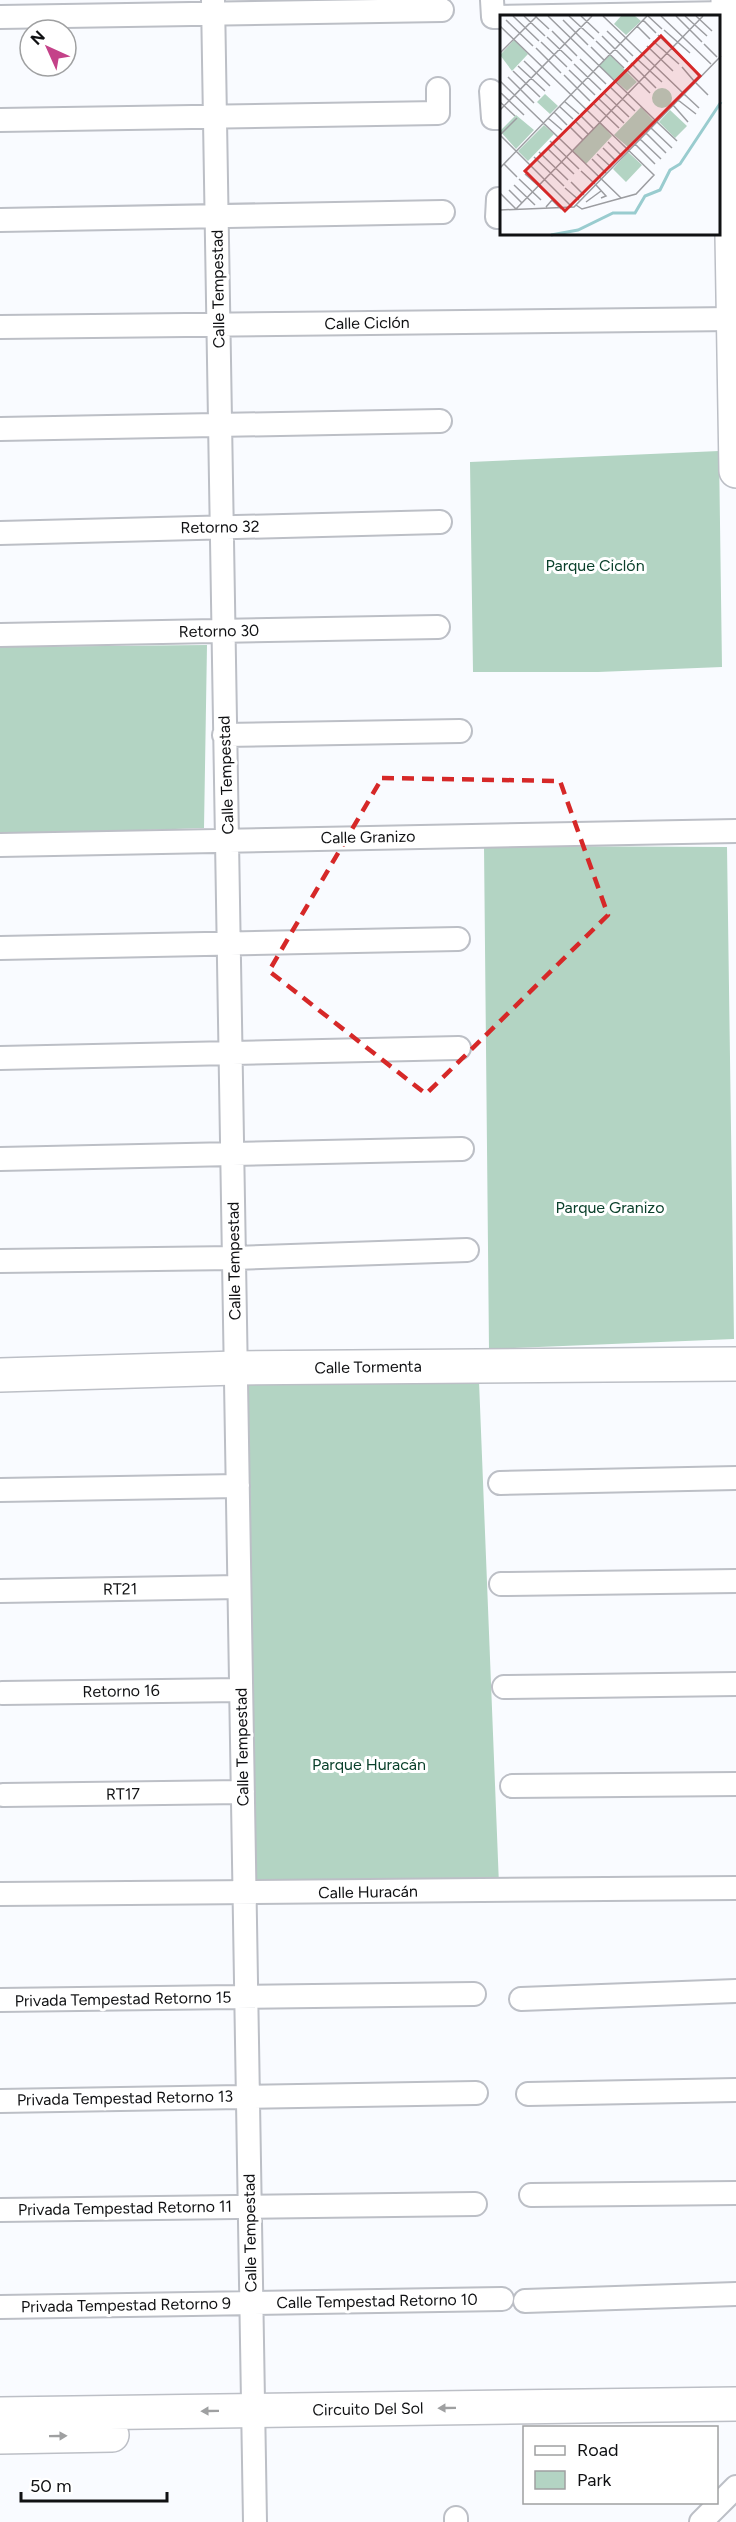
<svg xmlns="http://www.w3.org/2000/svg" width="736" height="2522" font-family="Figtree,sans-serif">
<style>
.green{fill:#b3d4c3}
.lines{fill:none;stroke-linecap:round;stroke-linejoin:round}
.street-casing{stroke:#bcbfc6;stroke-width:26}
.secondary-casing{stroke:#bcbfc6;stroke-width:36}
.street{stroke:#fff;stroke-width:22}
.secondary{stroke:#fff;stroke-width:33}
.oneway{fill:#9fa0a1}
.marked{fill:none;stroke:#d62828;stroke-width:4.5;stroke-dasharray:12 8;stroke-linejoin:round}
.labels{text-anchor:middle;dominant-baseline:central;stroke-width:6;stroke-linejoin:round;paint-order:stroke}
.street-label{font-size:16px;fill:#101113;stroke:#fff}
.park-label{font-size:16px;fill:#0a402b;stroke:#fff}
.inset-river{fill:none;stroke:#99cccf;stroke-width:3}
.inset-road{fill:none;stroke:#9c9da1;stroke-width:1.5}
.view{fill:#d62828;fill-opacity:0.15;stroke:#d62828;stroke-width:3}
.inset-edge{fill:none;stroke:#101113;stroke-width:3}
</style>
<rect width="100%" height="100%" fill="#f9fbff"/>
<path class="green" d="M 719,451 L 722,667 L 598,672 L 473,672 L 470,462 Z
M 207,645 L 204,828 L 0,835 L 0,647 Z
M 484,846 L 727,847 L 734,1339 L 489,1349 Z
M 236,1368 L 479,1381 L 499,1885 L 245,1894 Z"/>
<g class="lines">
<g class="street-casing">
<path id="street" d="M 213,0 L 255,2522
M 492,0 L 493,17 L 728,13
M 0,17 L 442,10
M 491,91 L 493,118 L 502,118
M 0,120 L 438,113 L 438,89
M 498,199 L 497,217 L 502,217
M 0,220 L 443,212
M 0,327 L 733,319
M 0,429 L 440,421
M 0,533 L 440,522
M 0,635 L 438,627
M 224,735 L 460,731
M 0,845 L 736,831
M 0,948 L 458,939
M 0,1058 L 459,1048
M 0,1159 L 462,1149
M 0,1261 L 234,1258 L 467,1250
M 500,1483 L 736,1478
M 0,1490 L 238,1486
M 501,1584 L 736,1581
M 0,1591 L 239,1587
M 504,1687 L 736,1684
M 2,1693 L 241,1690
M 512,1786 L 736,1784
M 3,1795 L 243,1792
M 0,1894 L 736,1888
M 521,1999 L 736,1991
M 0,2000 L 474,1994
M 528,2094 L 736,2090
M 0,2101 L 476,2093
M 531,2195 L 736,2193
M 0,2210 L 475,2204
M 525,2301 L 736,2294
M 0,2307 L 502,2299
M 456,2518 L 456,2522
M 701,2522 L 736,2487"/>
</g>
<g class="secondary-casing">
<path id="secondary" d="M 728,0 L 736,471
M 0,1375 L 236,1368 L 736,1364
M 0,2414 L 736,2404
M 0,2437 L 112,2435"/>
</g>
<use href="#street" class="street"/>
<use href="#secondary" class="secondary"/>
</g>
<defs><path id="oneway-solid" d="M-6-.8H1V-3.2L6.5 0L1 3.2V.8H-6Z" transform="scale(1.5)"/></defs>
<g class="oneway">
<use href="#oneway-solid" transform="translate(447 2408) rotate(179)"/>
<use href="#oneway-solid" transform="translate(210 2411) rotate(179)"/>
<use href="#oneway-solid" transform="translate(58 2436) rotate(-1)"/>
</g>
<path class="marked" d="M 382,778 L 560,781 L 608,915 L 426,1094 L 269,971 Z"/>
<g class="labels">
<g class="street-label">
<text transform="translate(218 289) rotate(-91)">Calle Tempestad</text>
<text transform="translate(367 323) rotate(-1)">Calle Ciclón</text>
<text transform="translate(220 527) rotate(-1)">Retorno 32</text>
<text transform="translate(219 631) rotate(-1)">Retorno 30</text>
<text transform="translate(226 775) rotate(-92)">Calle Tempestad</text>
<text transform="translate(368 837) rotate(-1)">Calle Granizo</text>
<text transform="translate(234 1261) rotate(-91)">Calle Tempestad</text>
<text transform="translate(368 1367) rotate(-1)">Calle Tormenta</text>
<text transform="translate(120 1589) rotate(-1)">RT21</text>
<text transform="translate(121 1691) rotate(-1)">Retorno 16</text>
<text transform="translate(242 1747) rotate(-91)">Calle Tempestad</text>
<text transform="translate(123 1794) rotate(-1)">RT17</text>
<text transform="translate(368 1892) rotate(-1)">Calle Huracán</text>
<text transform="translate(123 1999) rotate(-1)">Privada Tempestad Retorno 15</text>
<text transform="translate(125 2098) rotate(-1)">Privada Tempestad Retorno 13</text>
<text transform="translate(125 2208) rotate(-1)">Privada Tempestad Retorno 11</text>
<text transform="translate(250 2233) rotate(-91)">Calle Tempestad</text>
<text transform="translate(377 2301) rotate(-1)">Calle Tempestad Retorno 10</text>
<text transform="translate(126 2305) rotate(-1)">Privada Tempestad Retorno 9</text>
<text transform="translate(368 2409) rotate(-1)">Circuito Del Sol</text>
</g>
<g class="park-label">
<text x="595" y="565">Parque Ciclón</text>
<text x="610" y="1207">Parque Granizo</text>
<text x="369" y="1764">Parque Huracán</text>
</g>
</g>
<g transform="translate(500 15)">
<rect width="220" height="220" fill="#f9fbff"/>
<path d="M 121,1 L 135,1 L 141,6 L 126,20 L 114,9 ZM 14,25 L 28,39 L 12,56 L 0,40 ZM 110,40 L 137,67 L 127,76 L 99,51 ZM152 83a10 10 0 1 1 20 0a10 10 0 1 1-20 0ZM 45,79 L 58,91 L 50,99 L 37,87 ZM 141,92 L 154,106 L 128,132 L 114,120 ZM 170,95 L 187,111 L 175,123 L 159,107 ZM 16,100 L 34,115 L 16,134 L 0,116 ZM 100,107 L 112,121 L 86,149 L 72,136 ZM 44,110 L 54,119 L 28,146 L 18,136 ZM 128,137 L 142,150 L 126,167 L 113,154 Z" fill="#b3d4c3"/>
<path class="inset-river" d="M 51,220 L 78,215 L 113,198 L 135,198 L 145,181 L 160,175 L 170,155 L 180,149 L 221,87"/>
<path class="inset-road" d="M 13,1 L 39,26M 24,1 L 45,21M 35,1 L 49,14M 48,1 L 156,106M 69,1 L 94,24M 81,1 L 99,18M 103,1 L 183,78M 148,1 L 162,14M 161,1 L 211,49M 176,1 L 202,27M 185,1 L 207,21M 196,1 L 212,16M 6,5 L 33,31M 63,5 L 88,30M 143,5 L 156,18M 0,11 L 154,160 L 136,179 L 82,194 L 76,190M 137,11 L 150,24M 164,15 L 190,38M 52,16 L 77,41M 107,16 L 133,41M 158,20 L 184,45M 102,21 L 128,47M 47,22 L 72,46M 96,26 L 124,53M 153,26 L 179,49M 41,27 L 67,52M 204,29 L 217,42M 147,31 L 173,56M 91,32 L 104,45M 36,33 L 61,58M 0,38 L 37,1M 136,43 L 162,67M 80,44 L 106,69M 24,46 L 50,71M 187,47 L 199,61M 131,48 L 156,73M 74,49 L 101,75M 18,51 L 45,76M 182,52 L 194,66M 126,54 L 150,78M 69,55 L 95,80M 13,56 L 40,82M 64,60 L 90,86M 8,62 L 34,88M 0,66 L 121,183M 195,67 L 208,80M 109,71 L 135,96M 103,77 L 129,102M 1,78 L 24,100M 184,79 L 199,93M 98,83 L 124,108M 178,85 L 196,99M 64,86 L 79,99M 0,87 L 15,101M 93,88 L 119,113M 173,90 L 188,107M 59,91 L 73,104M 0,95 L 92,1M 54,97 L 67,110M 81,101 L 94,114M 48,103 L 62,115M 75,106 L 88,119M 157,107 L 177,126M 70,112 L 83,125M 151,113 L 172,133M 146,118 L 166,138M 0,120 L 72,192M 0,120 L 17,103M 140,124 L 161,144M 50,126 L 79,154M 108,127 L 122,141M 135,129 L 155,149M 47,133 L 74,159M 103,133 L 116,146M 39,137 L 68,165M 97,139 L 111,152M 34,142 L 64,171M 92,144 L 106,158M 4,149 L 17,162M 0,153 L 147,1M 81,156 L 95,169M 25,159 L 50,181M 19,164 L 41,185M 71,167 L 84,180M 14,170 L 35,190M 96,170 L 106,181 L 101,183M 65,173 L 79,185M 9,175 L 22,188M 0,178 L 16,194M 86,187 L 101,176M 46,192 L 52,185 L 61,194M 0,195 L 74,192 L 221,41M 15,195 L 203,1"/>
<path class="view" d="M 161,21 L 200,61 L 65,196 L 25,156 Z"/>
<rect width="220" height="220" class="inset-edge"/>
</g>
<rect x="523" y="2426" width="195" height="78" fill="#ffffff" stroke="#9fa0a1" stroke-width="1.5"/>
<rect x="535" y="2446" width="30" height="9" fill="#ffffff" stroke="#9fa0a1" stroke-width="1.5"/>
<text x="577" y="2456" font-size="18" fill="#101113">Road</text>
<rect x="535" y="2471" width="30" height="18" fill="#b3d4c3" stroke="#9fa0a1" stroke-width="1.5"/>
<text x="577" y="2486" font-size="18" fill="#101113">Park</text>
<g transform="translate(48 48) rotate(315)"><circle r="28" fill="#ffffff" stroke="#9fa0a1" stroke-width="1.5"/>
<path d="M0-4.5L10 22L0 15L-10 22Z" fill="#c44289"/>
<text y="-9" font-size="16" font-weight="bold" text-anchor="middle" fill="#101113">N</text>
</g>
<path d="M21 2492v9h146v-9" fill="none" stroke="#101113" stroke-width="3"/>
<text x="30" y="2492" font-size="18" fill="#101113" stroke="#ffffff" stroke-width="4.5" paint-order="stroke">50 m</text>
</svg>
